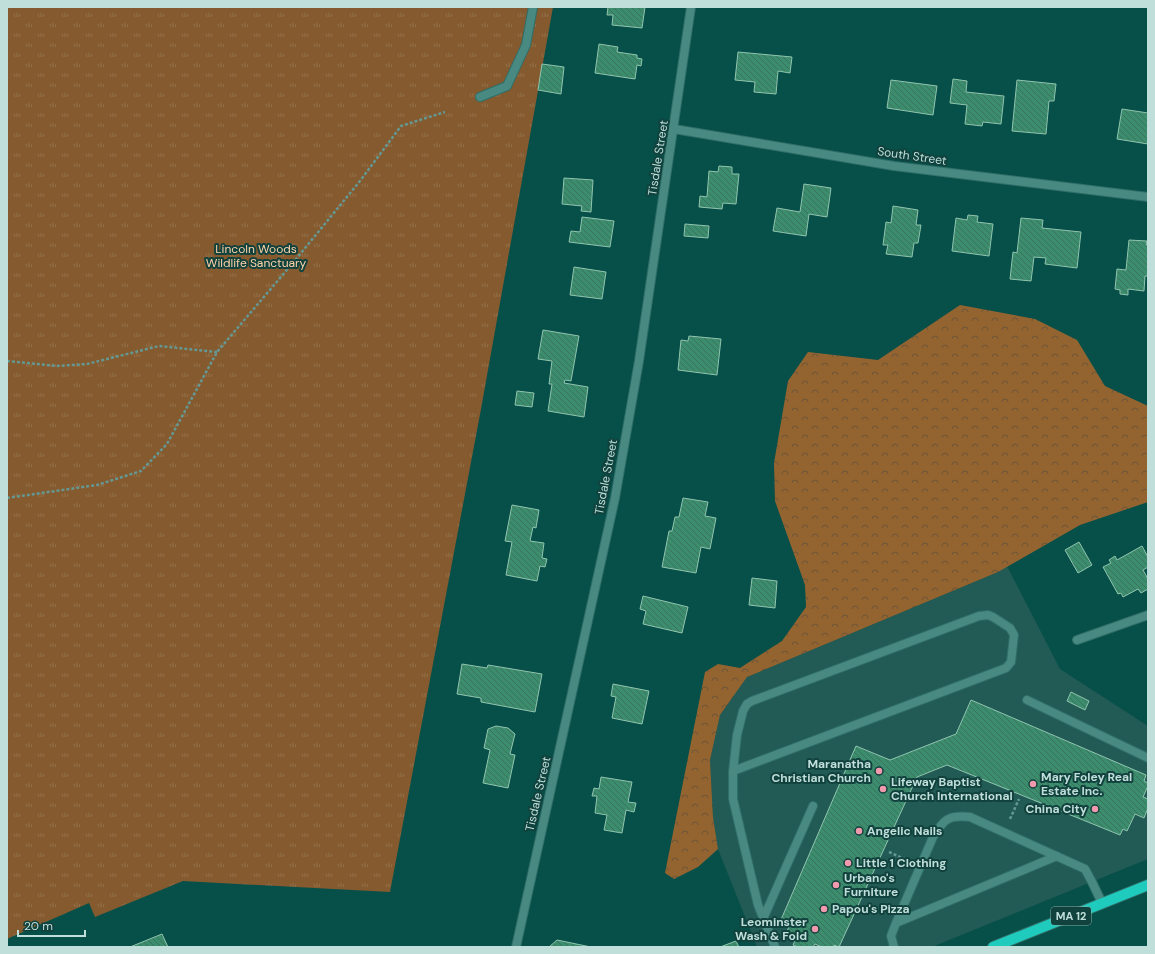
<svg xmlns="http://www.w3.org/2000/svg" width="1155" height="954" font-family="'DM Sans',sans-serif">
<style>
.built{fill:#225a55}
.forest{fill:url(#forest-crowns)}
.park{fill:url(#park-tufts)}
.building{fill:url(#building-back-hatch);stroke:#90c5ae}
.lines{fill:none;stroke-linecap:round;stroke-linejoin:round}
.service-casing{stroke:#306e69;stroke-width:10}
.minor-casing{stroke:#306e69;stroke-width:10}
.primary-casing{stroke:#306e69;stroke-width:12}
.path{stroke:#659893;stroke-width:2.5;stroke-dasharray:3 2;stroke-linecap:butt}
.service{stroke:#488981;stroke-width:8}
.minor{stroke:#488981;stroke-width:8}
.primary{stroke:#1fcbbd;stroke-width:10}
.poi-dot{fill:#f29aad;stroke:#11423d;stroke-width:1.5}
.labels{text-anchor:middle;dominant-baseline:central;stroke-width:4;stroke-linejoin:round;paint-order:stroke}
.shield{fill:#11423d;stroke:#8cafab;stroke-width:1}
.shield-label{font-size:11px;font-weight:bold;fill:#c0deda}
.street-label{font-size:12px;fill:#c0deda;stroke:#11423d}
.park-label{font-size:12px;fill:#fed3a9;stroke:#11423d}
.poi-label{font-size:12px;font-weight:bold;fill:#c0deda;stroke:#11423d;text-anchor:start}
</style>
<defs>
<pattern id="forest-crowns" width="20" height="18" patternUnits="userSpaceOnUse"><rect width="20" height="18" fill="#946430"/><path d="M2 6a3 3 0 1 1 6 0M12 15a3 3 0 1 1 6 0" fill="none" stroke="#6c5538"/></pattern>
<pattern id="park-tufts" width="24" height="20" patternUnits="userSpaceOnUse"><rect width="24" height="20" fill="#845a2e"/><path d="M3 7l-1-3M5 7V3M7 7l1-3M15 17l-1-3M17 17v-4M19 17l1-3" fill="none" stroke="#94714c"/></pattern>
<pattern id="building-back-hatch" width="6" height="6" patternUnits="userSpaceOnUse"><rect width="6" height="6" fill="#3c8c6e"/><path d="M-1 5l2 2M0 0l6 6M5-1l2 2" fill="none" stroke="#3b725e"/></pattern>
</defs>
<rect width="100%" height="100%" fill="#074f49"/>
<path class="built" d="M 1007,566 L 1060,669 L 1148,726 L 1148,859 L 932,947 L 757,947 L 718,849 L 713,817 L 710,760 L 720,715 L 747,677 L 998,572 Z"/>
<path class="forest" d="M 960,305 L 1035,319 L 1077,340 L 1105,386 L 1148,406 L 1148,502 L 1080,525 L 998,572 L 747,677 L 720,715 L 710,760 L 713,817 L 718,849 L 698,867 L 674,879 L 665,873 L 705,672 L 718,664 L 740,668 L 782,641 L 806,607 L 805,585 L 775,501 L 774,463 L 788,381 L 808,352 L 878,360 Z"/>
<path class="park" d="M 7,7 L 553,7 L 481,409 L 390,892 L 183,881 L 95,917 L 89,903 L 7,939 Z"/>
<path class="building" d="M 608,7 L 645,7 L 642,28 L 612,25 L 613,15 L 607,15 Z
M 599,44 L 618,47 L 617,52 L 637,55 L 637,58 L 642,59 L 641,66 L 637,65 L 635,79 L 595,73 Z
M 738,52 L 792,57 L 790,73 L 778,71 L 776,94 L 754,92 L 755,82 L 735,80 Z
M 542,64 L 564,67 L 561,94 L 538,90 Z
M 953,79 L 967,81 L 966,92 L 1004,96 L 1001,124 L 983,122 L 982,126 L 965,124 L 967,105 L 950,103 Z
M 891,80 L 937,86 L 933,115 L 887,108 Z
M 1017,80 L 1056,84 L 1054,101 L 1049,101 L 1046,134 L 1012,131 Z
M 1122,109 L 1148,113 L 1148,144 L 1117,139 Z
M 719,166 L 732,167 L 732,174 L 739,174 L 736,204 L 723,203 L 722,209 L 699,207 L 700,196 L 707,197 L 709,171 L 718,172 Z
M 564,178 L 593,180 L 591,212 L 581,211 L 582,206 L 562,204 Z
M 804,184 L 831,188 L 827,217 L 809,214 L 806,236 L 773,231 L 777,208 L 800,212 Z
M 893,206 L 918,210 L 916,225 L 921,225 L 918,243 L 914,243 L 912,257 L 886,254 L 888,245 L 883,245 L 886,222 L 891,223 Z
M 968,215 L 978,216 L 977,222 L 993,224 L 989,256 L 952,251 L 956,218 L 967,220 Z
M 582,217 L 614,221 L 610,247 L 569,242 L 571,231 L 580,232 Z
M 1021,218 L 1043,220 L 1042,228 L 1081,232 L 1077,268 L 1045,264 L 1046,258 L 1034,257 L 1031,281 L 1010,279 L 1013,252 L 1017,253 Z
M 685,224 L 709,226 L 708,238 L 684,236 Z
M 1129,240 L 1147,241 L 1146,245 L 1148,245 L 1148,276 L 1145,276 L 1144,291 L 1128,289 L 1128,295 L 1120,294 L 1120,290 L 1115,289 L 1117,269 L 1126,270 Z
M 574,267 L 606,272 L 602,299 L 570,295 Z
M 543,330 L 579,336 L 571,381 L 565,380 L 564,383 L 588,387 L 584,417 L 548,411 L 552,384 L 549,384 L 552,361 L 538,359 Z
M 689,336 L 721,339 L 717,375 L 678,370 L 681,340 L 688,341 Z
M 517,391 L 534,393 L 532,407 L 515,405 Z
M 683,498 L 708,502 L 705,516 L 716,518 L 710,549 L 701,547 L 696,573 L 662,567 L 669,531 L 672,531 L 675,517 L 679,517 Z
M 512,505 L 539,510 L 536,528 L 533,527 L 530,541 L 544,543 L 542,558 L 547,559 L 545,567 L 540,566 L 537,581 L 506,575 L 512,542 L 505,541 Z
M 1079,542 L 1092,565 L 1078,573 L 1065,550 Z
M 1142,546 L 1148,557 L 1148,567 L 1143,570 L 1148,579 L 1148,589 L 1141,593 L 1138,589 L 1123,597 L 1121,593 L 1118,594 L 1103,567 L 1111,563 L 1109,560 L 1115,556 L 1117,560 Z
M 752,578 L 777,581 L 775,608 L 749,605 Z
M 643,596 L 688,607 L 682,633 L 643,624 L 646,611 L 640,609 Z
M 462,664 L 487,668 L 488,665 L 542,674 L 535,712 L 481,702 L 481,698 L 457,694 Z
M 613,684 L 649,691 L 642,724 L 612,718 L 616,697 L 611,696 Z
M 1071,692 L 1089,701 L 1085,710 L 1067,701 Z
M 971,700 L 1146,775 L 1144,781 L 1148,783 L 1148,786 L 1143,797 L 1148,799 L 1148,808 L 1144,818 L 1135,814 L 1127,831 L 1123,829 L 1120,835 L 947,765 L 917,777 L 839,947 L 834,945 L 834,947 L 822,947 L 815,944 L 813,947 L 798,947 L 793,945 L 797,936 L 787,932 L 789,926 L 780,922 L 856,746 L 890,760 L 956,734 Z
M 496,726 L 508,728 L 515,734 L 510,754 L 515,755 L 508,788 L 483,783 L 490,750 L 484,748 L 488,729 Z
M 601,777 L 632,782 L 628,802 L 636,803 L 634,812 L 626,810 L 622,833 L 604,830 L 607,815 L 595,813 L 597,796 L 592,796 L 594,788 L 599,789 Z
M 162,934 L 168,947 L 130,947 Z
M 557,940 L 591,947 L 549,947 Z
M 736,941 L 739,947 L 720,947 Z"/>
<g class="lines">
<g class="service-casing">
<path id="service" d="M 480,97 L 507,86 L 526,45 L 533,7
M 1027,700 L 1148,758
M 733,771 L 1006,668 L 1011,662 L 1014,635 L 1010,628 L 993,617 L 988,615 L 979,616 L 752,701 L 747,704 L 743,711 L 737,735 L 733,771 L 733,799 L 758,905 L 775,947
M 763,919 L 813,806
M 896,923 L 1057,856
M 894,947 L 891,936 L 896,923 L 933,837 C 944,819 948,815 970,817 L 1085,869 L 1092,882 L 1102,903"/>
</g>
<g class="minor-casing">
<path id="minor" d="M 674,129 L 894,166 L 1148,197
M 1077,640 L 1148,615
M 516,947 L 615,498 L 639,361 L 691,7"/>
</g>
<g class="primary-casing">
<path id="primary" d="M 993,947 L 1148,885"/>
</g>
<path class="path" d="M 7,361 L 57,366 L 87,364 L 159,346 L 217,352
M 7,498 L 97,485 L 141,471 L 167,444 L 217,352 L 292,264 L 360,181 L 401,126 L 445,112
M 1010,819 L 1019,799
M 889,852 L 907,860"/>
<use href="#service" class="service"/>
<use href="#minor" class="minor"/>
<use href="#primary" class="primary"/>
</g>
<g class="poi-dot">
<circle cx="879" cy="771" r="4"/>
<circle cx="1033" cy="784" r="4"/>
<circle cx="883" cy="789" r="4"/>
<circle cx="1095" cy="809" r="4"/>
<circle cx="859" cy="831" r="4"/>
<circle cx="848" cy="863" r="4"/>
<circle cx="836" cy="885" r="4"/>
<circle cx="824" cy="909" r="4"/>
<circle cx="815" cy="929" r="4"/>
</g>
<g class="labels">
<rect class="shield" x="1051" y="907" width="40" height="18" rx="3"/>
<g class="shield-label">
<text x="1071" y="916">MA 12</text>
</g>
<g class="street-label">
<text transform="translate(912 156) rotate(8)">South Street</text>
<text transform="translate(658 158) rotate(-81)">Tisdale Street</text>
<text transform="translate(606 477) rotate(-79)">Tisdale Street</text>
<text transform="translate(538 794) rotate(-77)">Tisdale Street</text>
</g>
<g class="park-label">
<text x="256" y="249">Lincoln Woods<tspan x="256" dy="14">Wildlife Sanctuary</tspan></text>
</g>
<g class="poi-label">
<text x="871" y="764" text-anchor="end">Maranatha<tspan x="871" dy="14">Christian Church</tspan></text>
<text x="1041" y="777">Mary Foley Real<tspan x="1041" dy="14">Estate Inc.</tspan></text>
<text x="891" y="782">Lifeway Baptist<tspan x="891" dy="14">Church International</tspan></text>
<text x="1087" y="809" text-anchor="end">China City</text>
<text x="867" y="831">Angelic Nails</text>
<text x="856" y="863">Little 1 Clothing</text>
<text x="844" y="878">Urbano's<tspan x="844" dy="14">Furniture</tspan></text>
<text x="832" y="909">Papou's Pizza</text>
<text x="807" y="922" text-anchor="end">Leominster<tspan x="807" dy="14">Wash &amp; Fold</tspan></text>
</g>
</g>
<rect width="1155" height="954" fill="none" stroke="#c0deda" stroke-width="16"/>
<path d="M18 930v6h67v-6" fill="none" stroke="#c0deda" stroke-width="2"/>
<text x="24" y="930" font-size="12" fill="#c0deda" stroke="#11423d" stroke-width="3" paint-order="stroke">20 m</text>
</svg>
